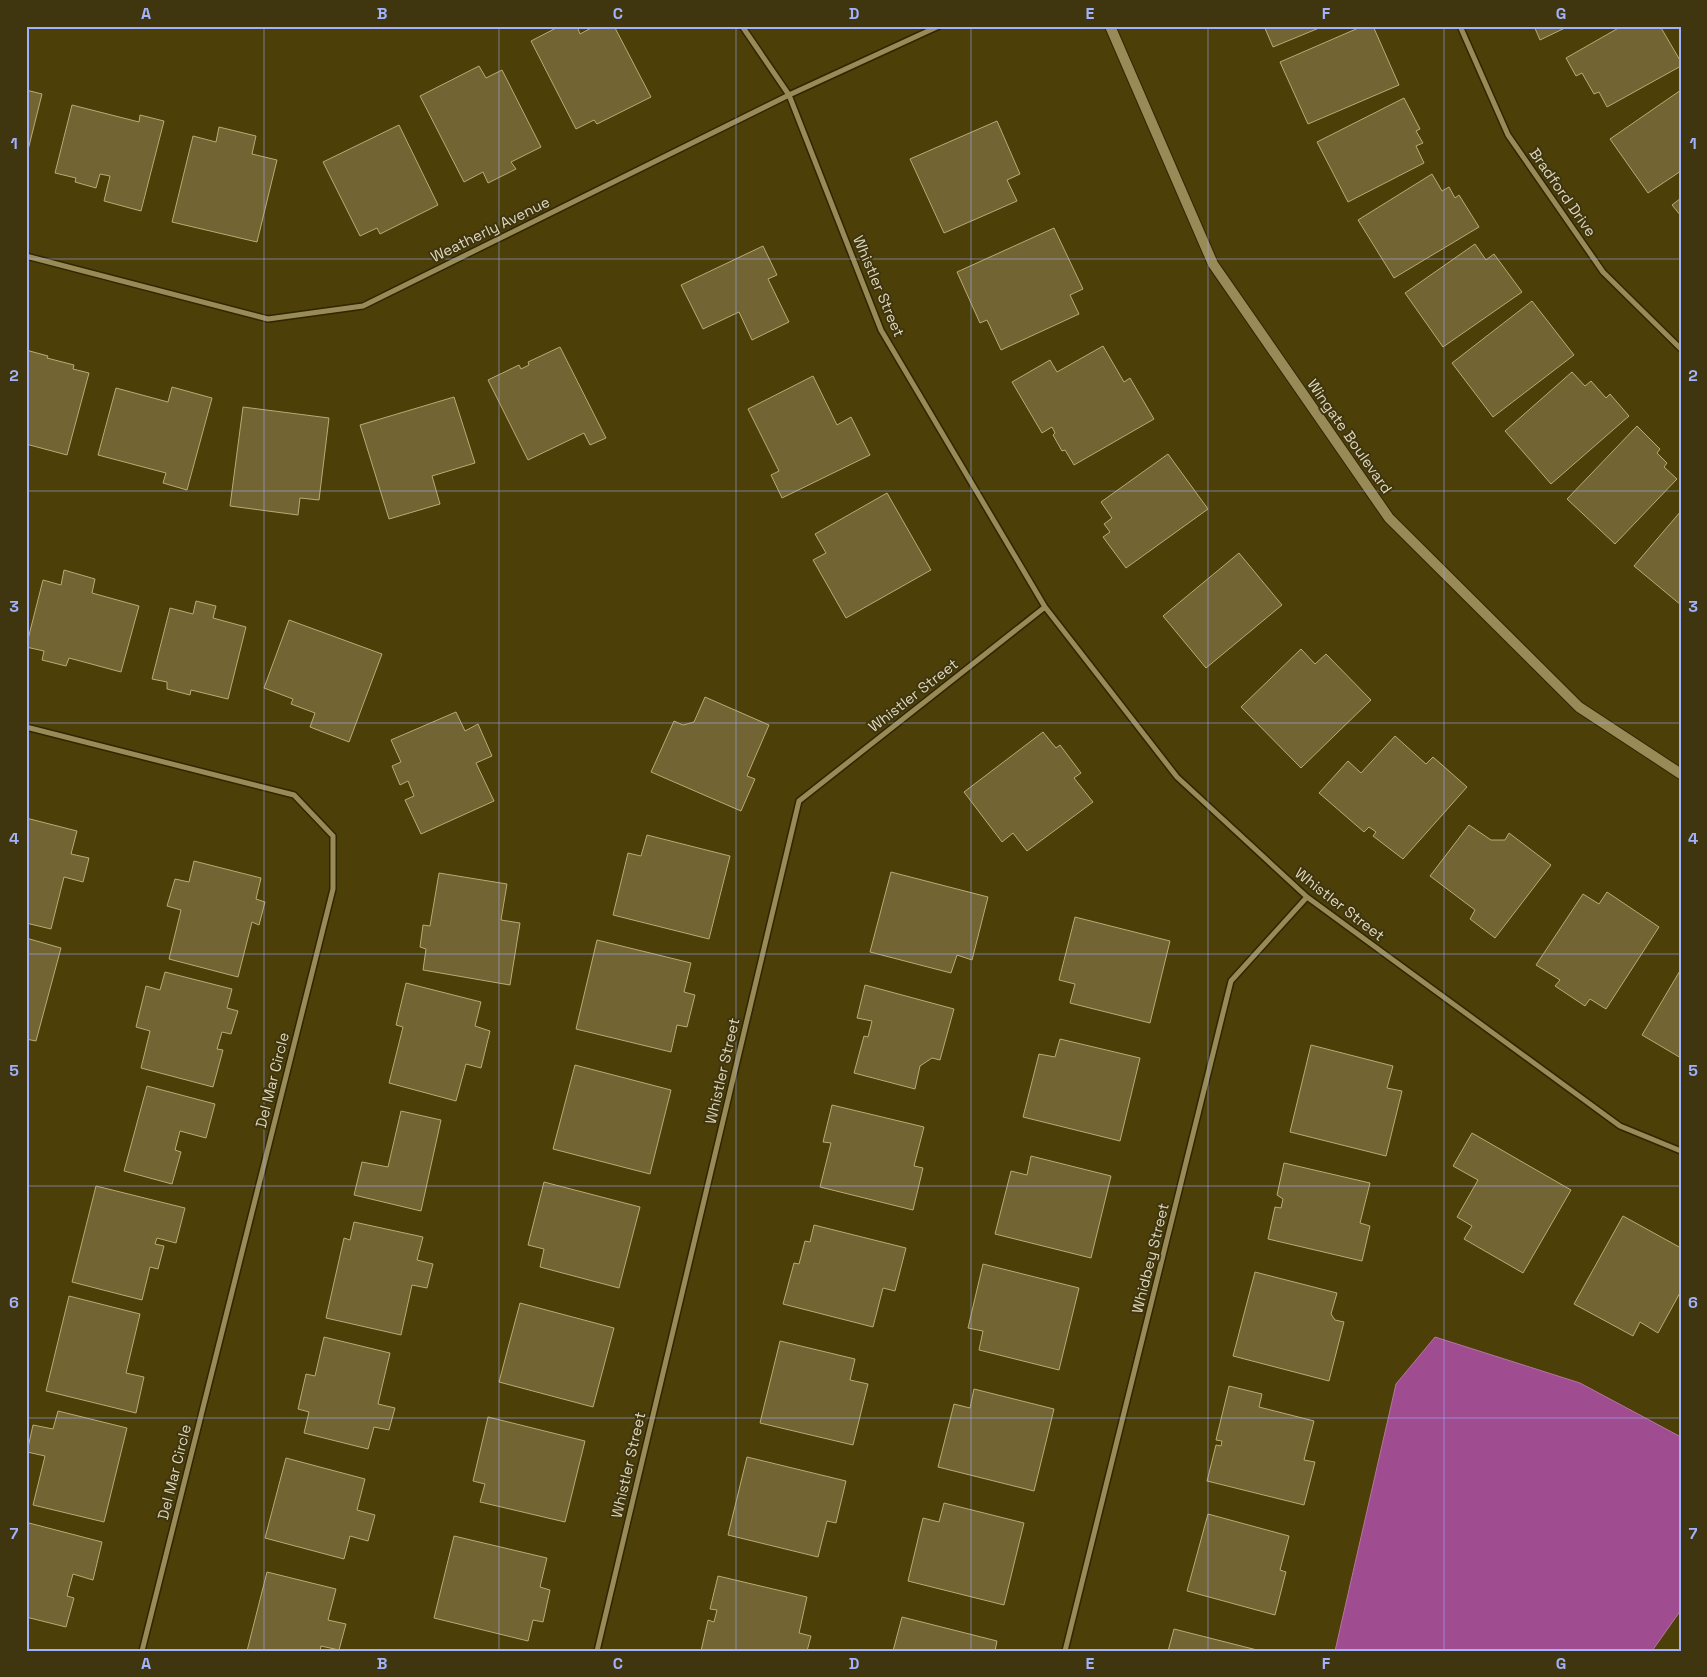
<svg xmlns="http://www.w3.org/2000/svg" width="1707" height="1677" font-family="'Space Grotesk',sans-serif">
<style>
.water{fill:#a04c91;stroke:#b3769e}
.building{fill:#736533;stroke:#b9aa76}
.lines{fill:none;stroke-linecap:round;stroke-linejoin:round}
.street-casing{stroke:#302600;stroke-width:8}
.secondary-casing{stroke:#302600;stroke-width:12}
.street{stroke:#998b58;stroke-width:5}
.secondary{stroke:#998b58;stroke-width:10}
.grid{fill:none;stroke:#a2b2fd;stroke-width:1;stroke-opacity:0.55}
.labels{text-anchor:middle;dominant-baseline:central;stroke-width:4;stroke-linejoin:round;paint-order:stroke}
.street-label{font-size:15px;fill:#ded7bd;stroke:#3f350e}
.neatline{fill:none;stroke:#a2b2fd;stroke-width:2}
.grid-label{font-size:16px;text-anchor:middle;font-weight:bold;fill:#a2b2fd}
</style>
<rect width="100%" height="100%" fill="#4d3f08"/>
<path class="water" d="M 1435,1337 L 1580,1383 L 1681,1437 L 1681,1610 L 1652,1651 L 1335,1651 L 1396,1384 Z"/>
<path class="building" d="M 560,26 L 577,26 L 580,34 L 595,26 L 614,26 L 651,97 L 597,124 L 594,120 L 576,129 L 531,41 Z
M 1264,26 L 1324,26 L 1273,47 Z
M 1363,26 L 1373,26 L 1399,85 L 1308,124 L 1280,62 Z
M 1534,26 L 1569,26 L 1540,40 Z
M 1622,26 L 1660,26 L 1681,62 L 1681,66 L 1607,107 L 1599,92 L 1594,94 L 1582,73 L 1576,76 L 1566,58 Z
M 479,66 L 486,78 L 502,70 L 541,147 L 511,162 L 516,169 L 488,183 L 483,172 L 464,182 L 420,96 Z
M 26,90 L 42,94 L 26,158 Z
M 1681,90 L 1681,171 L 1648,193 L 1610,139 Z
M 1404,98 L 1420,129 L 1416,131 L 1423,143 L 1416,146 L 1424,163 L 1348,202 L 1317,142 Z
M 72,105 L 139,122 L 140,115 L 164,121 L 141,211 L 104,201 L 110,176 L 100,174 L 96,188 L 75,182 L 76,178 L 55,173 Z
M 997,121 L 1020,174 L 1007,180 L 1017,201 L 944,233 L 910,159 Z
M 399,125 L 438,205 L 380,234 L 377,228 L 360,236 L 323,162 Z
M 219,127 L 256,136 L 252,154 L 277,160 L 257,242 L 172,222 L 193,136 L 216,142 Z
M 1432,174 L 1442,191 L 1449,187 L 1455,198 L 1459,195 L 1479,227 L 1394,278 L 1358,220 Z
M 1681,198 L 1681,216 L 1672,205 Z
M 1054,228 L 1083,289 L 1070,295 L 1079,314 L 1001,350 L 987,320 L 980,323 L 957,272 Z
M 1475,244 L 1486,260 L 1494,254 L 1522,292 L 1443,347 L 1405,293 Z
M 763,246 L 777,275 L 768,279 L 789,322 L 752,340 L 739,312 L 703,329 L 681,285 Z
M 1532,301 L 1574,355 L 1493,417 L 1452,363 Z
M 1103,346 L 1124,382 L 1130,378 L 1154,419 L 1074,465 L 1065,450 L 1062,451 L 1053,435 L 1055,433 L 1052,427 L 1042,433 L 1012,382 L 1050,360 L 1057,372 Z
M 560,347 L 606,438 L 590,445 L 584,433 L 528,460 L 488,380 L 519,365 L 521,369 L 529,365 L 528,362 Z
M 26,350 L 48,356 L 47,358 L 74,365 L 73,369 L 89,373 L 67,455 L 26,444 Z
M 1572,372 L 1585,386 L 1591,381 L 1606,398 L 1610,394 L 1629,416 L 1551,484 L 1505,431 Z
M 813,376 L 837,425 L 851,417 L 870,455 L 782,498 L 771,475 L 779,471 L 748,409 Z
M 172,387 L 212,398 L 187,490 L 163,483 L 166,473 L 98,455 L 116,388 L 168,402 Z
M 454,397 L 475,463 L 432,476 L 440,504 L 389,519 L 360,425 Z
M 243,407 L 329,418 L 319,500 L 300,498 L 298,515 L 230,506 Z
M 1637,426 L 1660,449 L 1657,453 L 1667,463 L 1664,467 L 1677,479 L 1615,544 L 1567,499 Z
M 1168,454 L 1208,509 L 1126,568 L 1103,537 L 1110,532 L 1104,524 L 1112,518 L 1101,502 Z
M 887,493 L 931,570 L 846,618 L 813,560 L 826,553 L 815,534 Z
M 1681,511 L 1681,605 L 1634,566 Z
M 1239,553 L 1282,605 L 1206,668 L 1163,616 Z
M 64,570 L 95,579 L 92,593 L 139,606 L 121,672 L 69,658 L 66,666 L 42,660 L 44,651 L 26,647 L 43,580 L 61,585 Z
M 196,601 L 216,606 L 213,618 L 246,627 L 228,699 L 191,690 L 190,695 L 167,689 L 167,682 L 152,679 L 170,608 L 193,614 Z
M 289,620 L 382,654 L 349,742 L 310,727 L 315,713 L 291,704 L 293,699 L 264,688 Z
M 1301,649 L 1315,664 L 1326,654 L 1371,700 L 1301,768 L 1241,707 Z
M 705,697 L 769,725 L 747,776 L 755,779 L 741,811 L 651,772 L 674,721 L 683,725 L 694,722 Z
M 456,712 L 465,731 L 478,724 L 492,756 L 476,763 L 494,801 L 421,834 L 405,800 L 414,796 L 408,781 L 400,785 L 392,766 L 401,762 L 391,740 Z
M 1043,732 L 1056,748 L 1060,745 L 1081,773 L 1074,778 L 1093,802 L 1027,851 L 1013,833 L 1002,842 L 964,792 Z
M 1395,736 L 1426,764 L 1433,757 L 1467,787 L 1403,859 L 1373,836 L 1376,832 L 1369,827 L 1364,832 L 1319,793 L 1348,761 L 1361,773 Z
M 26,818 L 77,831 L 71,854 L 89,858 L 83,882 L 64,877 L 51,929 L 26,923 Z
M 1469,825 L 1491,840 L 1505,840 L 1509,833 L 1551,865 L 1495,938 L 1470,919 L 1475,910 L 1430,876 Z
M 647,835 L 730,856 L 709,939 L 613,915 L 628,853 L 641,856 Z
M 194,861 L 261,878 L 256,899 L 265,902 L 259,925 L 252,922 L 238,977 L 169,959 L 181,910 L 167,906 L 175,879 L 189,882 Z
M 891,872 L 988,897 L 972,960 L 957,955 L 951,973 L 870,952 Z
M 439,873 L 507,884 L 501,920 L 520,923 L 510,985 L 423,970 L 426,949 L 420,947 L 423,925 L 430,926 Z
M 1607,892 L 1659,927 L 1606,1009 L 1590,999 L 1585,1006 L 1555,986 L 1560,980 L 1536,965 L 1583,894 L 1599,904 Z
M 1075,917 L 1170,941 L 1150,1023 L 1070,1003 L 1075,984 L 1059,980 Z
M 26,938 L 61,948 L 36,1041 L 26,1039 Z
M 597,940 L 691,963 L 684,992 L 695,995 L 687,1027 L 677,1025 L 671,1052 L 576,1029 Z
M 1681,969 L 1681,1058 L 1642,1035 Z
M 165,972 L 232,989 L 227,1008 L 238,1011 L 231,1034 L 222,1032 L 217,1049 L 223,1050 L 213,1087 L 141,1068 L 150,1031 L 136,1027 L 146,986 L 160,990 Z
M 406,983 L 481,1002 L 475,1026 L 490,1031 L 481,1068 L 466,1064 L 456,1101 L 389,1083 L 403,1027 L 396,1025 Z
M 865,985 L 954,1009 L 940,1060 L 932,1058 L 920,1066 L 915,1089 L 854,1073 L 864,1036 L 868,1037 L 872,1021 L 857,1018 Z
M 1060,1039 L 1140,1058 L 1120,1141 L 1023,1117 L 1039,1054 L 1055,1057 Z
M 1311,1045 L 1393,1066 L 1387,1088 L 1402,1091 L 1386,1156 L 1290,1132 Z
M 575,1065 L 671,1090 L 650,1174 L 553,1149 Z
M 147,1086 L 215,1104 L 206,1138 L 180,1131 L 175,1150 L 181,1152 L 172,1184 L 124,1171 Z
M 832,1105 L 924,1127 L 914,1166 L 923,1168 L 913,1210 L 820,1187 L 831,1143 L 823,1142 Z
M 401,1111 L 441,1120 L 421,1211 L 354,1195 L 362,1162 L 388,1167 Z
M 1472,1133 L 1571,1190 L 1523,1273 L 1464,1239 L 1472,1226 L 1457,1217 L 1478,1180 L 1453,1166 Z
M 1031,1156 L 1111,1176 L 1091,1258 L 995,1234 L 1011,1171 L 1027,1175 Z
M 1284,1163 L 1370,1183 L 1360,1223 L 1370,1226 L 1362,1261 L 1268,1239 L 1275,1207 L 1281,1208 L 1283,1199 L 1277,1195 Z
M 544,1182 L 640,1207 L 619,1288 L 540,1267 L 544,1249 L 528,1245 Z
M 96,1186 L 185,1208 L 176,1243 L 157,1238 L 155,1244 L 164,1246 L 158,1269 L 150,1267 L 142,1300 L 72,1282 Z
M 1623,1216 L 1681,1248 L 1681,1291 L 1658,1333 L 1640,1322 L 1633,1336 L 1574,1304 Z
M 354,1222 L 423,1237 L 417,1260 L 433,1264 L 427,1288 L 412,1285 L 401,1335 L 326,1318 L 344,1238 L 350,1240 Z
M 814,1225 L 906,1248 L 895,1291 L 883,1288 L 873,1327 L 783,1304 L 794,1263 L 799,1264 L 805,1241 L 810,1242 Z
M 983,1264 L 1079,1288 L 1059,1370 L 979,1350 L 983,1331 L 968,1328 Z
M 1255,1272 L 1337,1293 L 1331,1314 L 1335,1320 L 1344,1322 L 1329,1381 L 1233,1356 Z
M 69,1296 L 140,1314 L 126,1373 L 144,1377 L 136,1413 L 46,1391 Z
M 520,1303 L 614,1328 L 593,1407 L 499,1382 Z
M 324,1337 L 390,1353 L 378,1404 L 395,1408 L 389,1430 L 374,1427 L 368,1449 L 304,1433 L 309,1412 L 298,1409 L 306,1374 L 315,1376 Z
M 780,1341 L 855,1359 L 850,1380 L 868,1384 L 853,1445 L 760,1423 Z
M 1229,1386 L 1262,1394 L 1259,1407 L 1314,1421 L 1304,1460 L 1315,1462 L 1304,1505 L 1207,1481 L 1216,1445 L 1221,1446 L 1222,1441 L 1216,1440 Z
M 974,1389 L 1054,1409 L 1034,1491 L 938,1467 L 954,1404 L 970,1408 Z
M 58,1411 L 127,1428 L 104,1522 L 33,1505 L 45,1456 L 27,1452 L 33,1425 L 53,1429 Z
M 488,1417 L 585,1441 L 565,1522 L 480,1502 L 485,1484 L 473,1481 Z
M 747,1457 L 846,1481 L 836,1523 L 827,1521 L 818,1557 L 728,1535 Z
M 286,1458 L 365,1479 L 357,1510 L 375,1515 L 368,1541 L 350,1536 L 344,1559 L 265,1538 Z
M 944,1503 L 1024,1523 L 1004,1605 L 908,1581 L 923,1518 L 939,1522 Z
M 1208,1514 L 1289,1536 L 1280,1570 L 1286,1572 L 1275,1615 L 1187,1591 Z
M 29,1523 L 102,1542 L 93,1580 L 73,1574 L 67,1596 L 74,1598 L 66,1627 L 26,1617 L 26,1532 Z
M 454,1536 L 547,1558 L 540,1587 L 550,1590 L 543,1622 L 533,1620 L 528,1641 L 434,1618 Z
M 267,1572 L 336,1589 L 328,1620 L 346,1624 L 339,1650 L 321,1646 L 320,1651 L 247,1651 Z
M 718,1576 L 807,1597 L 799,1633 L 811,1636 L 807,1651 L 701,1651 L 708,1620 L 714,1622 L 717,1610 L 710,1609 Z
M 902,1617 L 997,1641 L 995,1651 L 893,1651 Z
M 1174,1629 L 1261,1651 L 1168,1651 Z"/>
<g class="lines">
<g class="street-casing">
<path id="street" d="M 742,26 L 789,95 L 881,330 L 1045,607 L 1177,777 L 1307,897 L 1620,1126 L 1681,1151
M 1460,26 L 1508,135 L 1603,272 L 1681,349
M 26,256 L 268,319 L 363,306 L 789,95 L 939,26
M 26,727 L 294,795 L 333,836 L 333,889 L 142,1651
M 597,1651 L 799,801 L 1045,607
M 1065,1651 L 1231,981 L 1307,897"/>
</g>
<g class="secondary-casing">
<path id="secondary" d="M 1110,26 L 1213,264 L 1389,518 L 1579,707 L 1681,774"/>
</g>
<use href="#street" class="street"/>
<use href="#secondary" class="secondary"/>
</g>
<path class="grid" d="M 264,26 L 264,1651M 499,26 L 499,1651M 736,26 L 736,1651M 971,26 L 971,1651M 1208,26 L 1208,1651M 1444,26 L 1444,1651M 26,259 L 1681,259M 26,491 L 1681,491M 26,723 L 1681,723M 26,954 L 1681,954M 26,1186 L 1681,1186M 26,1418 L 1681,1418"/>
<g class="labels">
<g class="street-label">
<text transform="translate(1563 192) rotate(55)">Bradford Drive</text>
<text transform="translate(490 229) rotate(-26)">Weatherly Avenue</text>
<text transform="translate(879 286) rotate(67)">Whistler Street</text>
<text transform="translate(1350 436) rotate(55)">Wingate Boulevard</text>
<text transform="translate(913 695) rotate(-38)">Whistler Street</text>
<text transform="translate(1340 904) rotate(38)">Whistler Street</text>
<text transform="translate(722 1071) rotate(-77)">Whistler Street</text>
<text transform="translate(272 1080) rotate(-76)">Del Mar Circle</text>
<text transform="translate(1150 1258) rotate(-76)">Whidbey Street</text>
<text transform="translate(628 1465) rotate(-77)">Whistler Street</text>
<text transform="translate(174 1472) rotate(-76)">Del Mar Circle</text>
</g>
</g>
<rect width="1707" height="1677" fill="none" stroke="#3f350e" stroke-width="55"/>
<rect x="28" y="28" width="1652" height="1622" class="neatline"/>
<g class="grid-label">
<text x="146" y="19">A</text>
<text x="382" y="19">B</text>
<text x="618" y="19">C</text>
<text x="854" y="19">D</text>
<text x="1090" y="19">E</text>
<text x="1326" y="19">F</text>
<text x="1561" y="19">G</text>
<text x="14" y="149">1</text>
<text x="1693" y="149">1</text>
<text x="14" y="381">2</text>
<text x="1693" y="381">2</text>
<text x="14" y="612">3</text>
<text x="1693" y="612">3</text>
<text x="14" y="844">4</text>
<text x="1693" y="844">4</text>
<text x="14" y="1076">5</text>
<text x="1693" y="1076">5</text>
<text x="14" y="1308">6</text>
<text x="1693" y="1308">6</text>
<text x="14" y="1539">7</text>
<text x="1693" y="1539">7</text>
<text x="146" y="1669">A</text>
<text x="382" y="1669">B</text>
<text x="618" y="1669">C</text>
<text x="854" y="1669">D</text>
<text x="1090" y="1669">E</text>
<text x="1326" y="1669">F</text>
<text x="1561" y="1669">G</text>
</g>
</svg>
